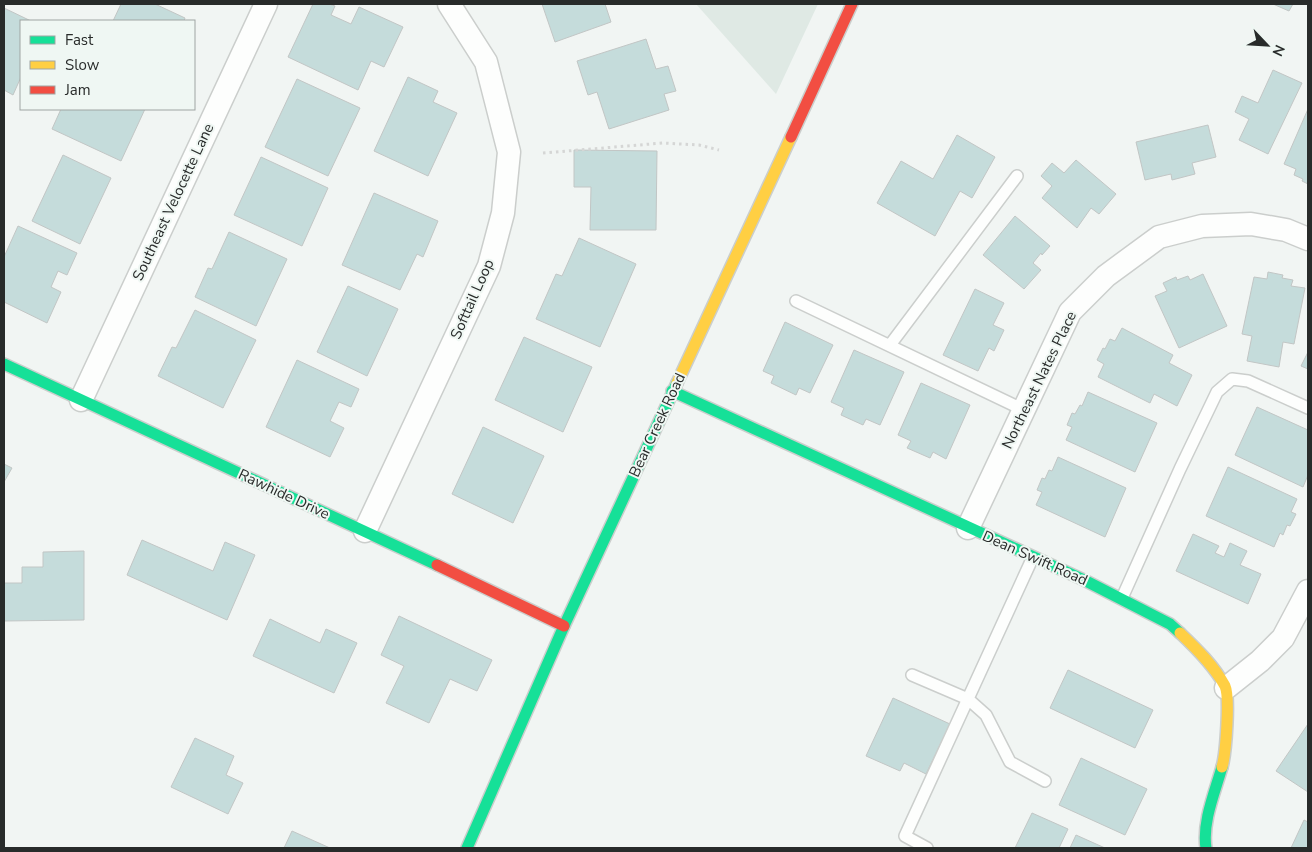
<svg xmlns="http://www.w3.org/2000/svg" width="1312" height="852" font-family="'Nunito Sans',sans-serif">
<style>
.built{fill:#dfe9e4}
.building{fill:#c5dcdb;stroke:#c2c6c5}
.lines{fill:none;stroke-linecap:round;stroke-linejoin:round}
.lane-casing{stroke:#cbcecc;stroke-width:14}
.street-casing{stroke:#cbcecc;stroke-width:25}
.fast-casing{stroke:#cbcecc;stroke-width:14}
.slow-casing{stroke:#cbcecc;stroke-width:14}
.jam-casing{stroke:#cbcecc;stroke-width:14}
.path{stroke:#d5d6d5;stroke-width:3;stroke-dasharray:2.5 4;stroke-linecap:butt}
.lane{stroke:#fdfefd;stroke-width:11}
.street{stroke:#fdfefd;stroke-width:22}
.fast{stroke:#16e098;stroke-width:11}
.slow{stroke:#ffcf43;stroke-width:11}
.jam{stroke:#f24e42;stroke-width:11}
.labels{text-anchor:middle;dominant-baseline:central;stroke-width:4;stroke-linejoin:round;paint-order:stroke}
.street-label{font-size:15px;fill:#282b2a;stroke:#eff7f3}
</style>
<rect width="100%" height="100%" fill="#f1f5f3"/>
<path class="built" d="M 696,4 L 818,4 L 776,94 Z"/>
<path class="building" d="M 121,4 L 155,4 L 185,18 L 184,21 L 113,21 Z
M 313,4 L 329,4 L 335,6 L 331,15 L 351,24 L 359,7 L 403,27 L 384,67 L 371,61 L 358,90 L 288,57 Z
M 542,4 L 605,4 L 611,22 L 555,42 Z
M 1273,4 L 1293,4 L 1289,11 Z
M 4,8 L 31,21 L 21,21 L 21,77 L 13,95 L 4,90 Z
M 646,39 L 656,69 L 668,66 L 676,91 L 664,94 L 669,110 L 609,129 L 597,92 L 588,95 L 577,61 Z
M 1273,70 L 1302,83 L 1268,154 L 1239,140 L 1249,119 L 1235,112 L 1242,96 L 1258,103 Z
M 408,77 L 438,91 L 433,102 L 457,113 L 428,176 L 374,151 Z
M 297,79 L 360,108 L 328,176 L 265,147 Z
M 61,109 L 145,109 L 121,161 L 52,129 Z
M 1308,109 L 1308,184 L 1302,181 L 1303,179 L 1294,175 L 1296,169 L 1284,164 Z
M 1208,125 L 1216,157 L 1192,163 L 1195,174 L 1172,180 L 1171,174 L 1145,180 L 1136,142 Z
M 957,135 L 995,157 L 972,198 L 960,191 L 935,236 L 877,203 L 901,161 L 933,179 Z
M 574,150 L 657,151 L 656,230 L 590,230 L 591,187 L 574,187 Z
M 63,155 L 111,178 L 80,244 L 32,221 Z
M 261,157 L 328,188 L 302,246 L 234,215 Z
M 1076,160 L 1116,194 L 1099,214 L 1091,208 L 1077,228 L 1042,198 L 1052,186 L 1041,176 L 1052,163 L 1064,173 Z
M 374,193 L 438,221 L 423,257 L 417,254 L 400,290 L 342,265 Z
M 1015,216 L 1050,246 L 1042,255 L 1041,253 L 1033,263 L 1041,270 L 1024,289 L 983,255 Z
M 18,226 L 77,253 L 67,275 L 58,271 L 51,287 L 61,292 L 47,323 L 4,302 L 4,257 Z
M 229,232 L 287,259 L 256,326 L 195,297 L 208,268 L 212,269 Z
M 579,238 L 636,264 L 600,347 L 536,319 L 556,274 L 562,276 Z
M 1268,272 L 1283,275 L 1282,278 L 1293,280 L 1291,286 L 1305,288 L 1294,344 L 1283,342 L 1279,367 L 1247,361 L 1252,336 L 1242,334 L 1254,277 L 1267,279 Z
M 1203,274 L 1227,326 L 1179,348 L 1155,296 L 1167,291 L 1163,283 L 1176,277 L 1177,280 L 1188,276 L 1190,280 Z
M 348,286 L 398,309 L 367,376 L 317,352 Z
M 975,289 L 1004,303 L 993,325 L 1004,330 L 994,351 L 989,348 L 978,371 L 943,355 Z
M 195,310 L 256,340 L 223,408 L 158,376 L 172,347 L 176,348 Z
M 785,322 L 833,345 L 810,393 L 799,388 L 796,395 L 771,383 L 774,376 L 763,371 Z
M 1122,328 L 1173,355 L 1169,363 L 1192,375 L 1177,406 L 1154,394 L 1150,403 L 1098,377 L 1104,364 L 1097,360 L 1103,348 L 1105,349 L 1110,339 L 1115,341 Z
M 524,337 L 592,367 L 563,432 L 495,400 Z
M 854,350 L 904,372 L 880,425 L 866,419 L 863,425 L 841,415 L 844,408 L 831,402 Z
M 1308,352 L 1308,369 L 1301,366 Z
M 297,360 L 359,389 L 351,407 L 339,402 L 330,421 L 344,428 L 330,457 L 266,427 Z
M 921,383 L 970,405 L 946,459 L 933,452 L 930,458 L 907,448 L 911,441 L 898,435 Z
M 1088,392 L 1157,423 L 1135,472 L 1066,440 L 1072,427 L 1067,425 L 1072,413 L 1075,414 L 1080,405 L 1082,406 Z
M 1257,407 L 1308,430 L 1308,475 L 1303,487 L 1235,455 Z
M 483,427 L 544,456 L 513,523 L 452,494 Z
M 1058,457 L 1126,488 L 1105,537 L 1036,505 L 1042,492 L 1037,490 L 1042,478 L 1045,479 L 1049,470 L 1052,471 Z
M 4,464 L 12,468 L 4,482 Z
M 1228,467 L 1297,499 L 1291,512 L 1296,514 L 1290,526 L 1287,525 L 1283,535 L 1280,533 L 1274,547 L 1206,516 Z
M 1193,534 L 1219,546 L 1215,553 L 1224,557 L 1230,543 L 1247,551 L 1240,565 L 1261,574 L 1248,604 L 1176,571 Z
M 142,540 L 213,571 L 225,542 L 255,555 L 227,620 L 127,575 Z
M 84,551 L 84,620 L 4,621 L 4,583 L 22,583 L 22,567 L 43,567 L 43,552 Z
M 399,616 L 492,660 L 477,691 L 450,679 L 429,723 L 386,703 L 404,666 L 381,655 Z
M 270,619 L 320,643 L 326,629 L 357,643 L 334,693 L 253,656 Z
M 1068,670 L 1153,710 L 1135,748 L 1050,708 Z
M 893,698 L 950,724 L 926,774 L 904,763 L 900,771 L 866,756 Z
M 1308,724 L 1308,792 L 1276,771 Z
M 195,738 L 234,756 L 226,775 L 243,783 L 228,814 L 171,787 Z
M 1081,758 L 1147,789 L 1125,835 L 1059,805 Z
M 1032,813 L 1068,829 L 1059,848 L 1015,848 Z
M 1304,820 L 1308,822 L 1308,848 L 1291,848 Z
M 292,831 L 330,848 L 284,848 Z
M 1076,835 L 1105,848 L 1070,848 Z"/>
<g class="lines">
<g class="lane-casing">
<path id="lane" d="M 796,301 L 1024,410
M 890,345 L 1017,176
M 1122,598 L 1180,469 L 1217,392 L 1232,379 L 1248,381 L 1308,408
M 912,675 L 968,699 L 986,715 L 1010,762 L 1045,781
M 927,848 L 905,836 L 1033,557"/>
</g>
<g class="street-casing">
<path id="street" d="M 81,400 L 266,4
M 968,528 L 1070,312 L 1106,276 L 1159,237 L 1202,226 L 1251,224 L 1286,230 L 1308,239
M 365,531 L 489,266 L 503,213 L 509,152 L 486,62 L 449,4
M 1226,688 L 1260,661 L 1283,638 L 1308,591"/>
</g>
<g class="fast-casing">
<path id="fast" d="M 4,364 L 437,565
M 672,391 L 1084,580 L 1170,624 L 1180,633
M 467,848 L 564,626 L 677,383
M 1206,848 C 1202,822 1215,792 1222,767"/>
</g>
<g class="slow-casing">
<path id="slow" d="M 677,383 L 791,137
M 1180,633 C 1197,649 1214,666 1225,686 C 1230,697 1226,753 1222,767"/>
</g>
<g class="jam-casing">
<path id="jam" d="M 791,137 L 852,4
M 437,565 L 564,626"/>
</g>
<path class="path" d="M 543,153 L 663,143 L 699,145 L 719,150"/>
<use href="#lane" class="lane"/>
<use href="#street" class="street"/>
<use href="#fast" class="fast"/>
<use href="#slow" class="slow"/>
<use href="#jam" class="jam"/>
</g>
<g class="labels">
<g class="street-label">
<text transform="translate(173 202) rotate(-65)">Southeast Velocette Lane</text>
<text transform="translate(472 299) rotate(-66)">Softtail Loop</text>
<text transform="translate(1039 380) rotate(-64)">Northeast Nates Place</text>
<text transform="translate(657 425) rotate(-65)">Bear Creek Road</text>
<text transform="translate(284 494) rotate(25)">Rawhide Drive</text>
<text transform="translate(1035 558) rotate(24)">Dean Swift Road</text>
</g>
</g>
<rect width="1312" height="852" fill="none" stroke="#282b2a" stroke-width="10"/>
<rect x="20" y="20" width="175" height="90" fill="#eff7f3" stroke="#9fa5a3"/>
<rect x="30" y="36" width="25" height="8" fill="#16e098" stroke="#9fa5a3"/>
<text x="65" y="45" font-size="15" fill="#282b2a">Fast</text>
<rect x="30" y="61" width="25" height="8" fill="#ffcf43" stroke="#9fa5a3"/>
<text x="65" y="70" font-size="15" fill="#282b2a">Slow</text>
<rect x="30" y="86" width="25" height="8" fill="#f24e42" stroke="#9fa5a3"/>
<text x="65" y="95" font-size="15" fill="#282b2a">Jam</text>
<g transform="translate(1267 45) rotate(115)" stroke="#eff7f3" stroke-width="4" paint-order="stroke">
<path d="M0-4L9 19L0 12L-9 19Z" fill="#282b2a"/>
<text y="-8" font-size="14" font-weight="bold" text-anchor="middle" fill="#282b2a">N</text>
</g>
</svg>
